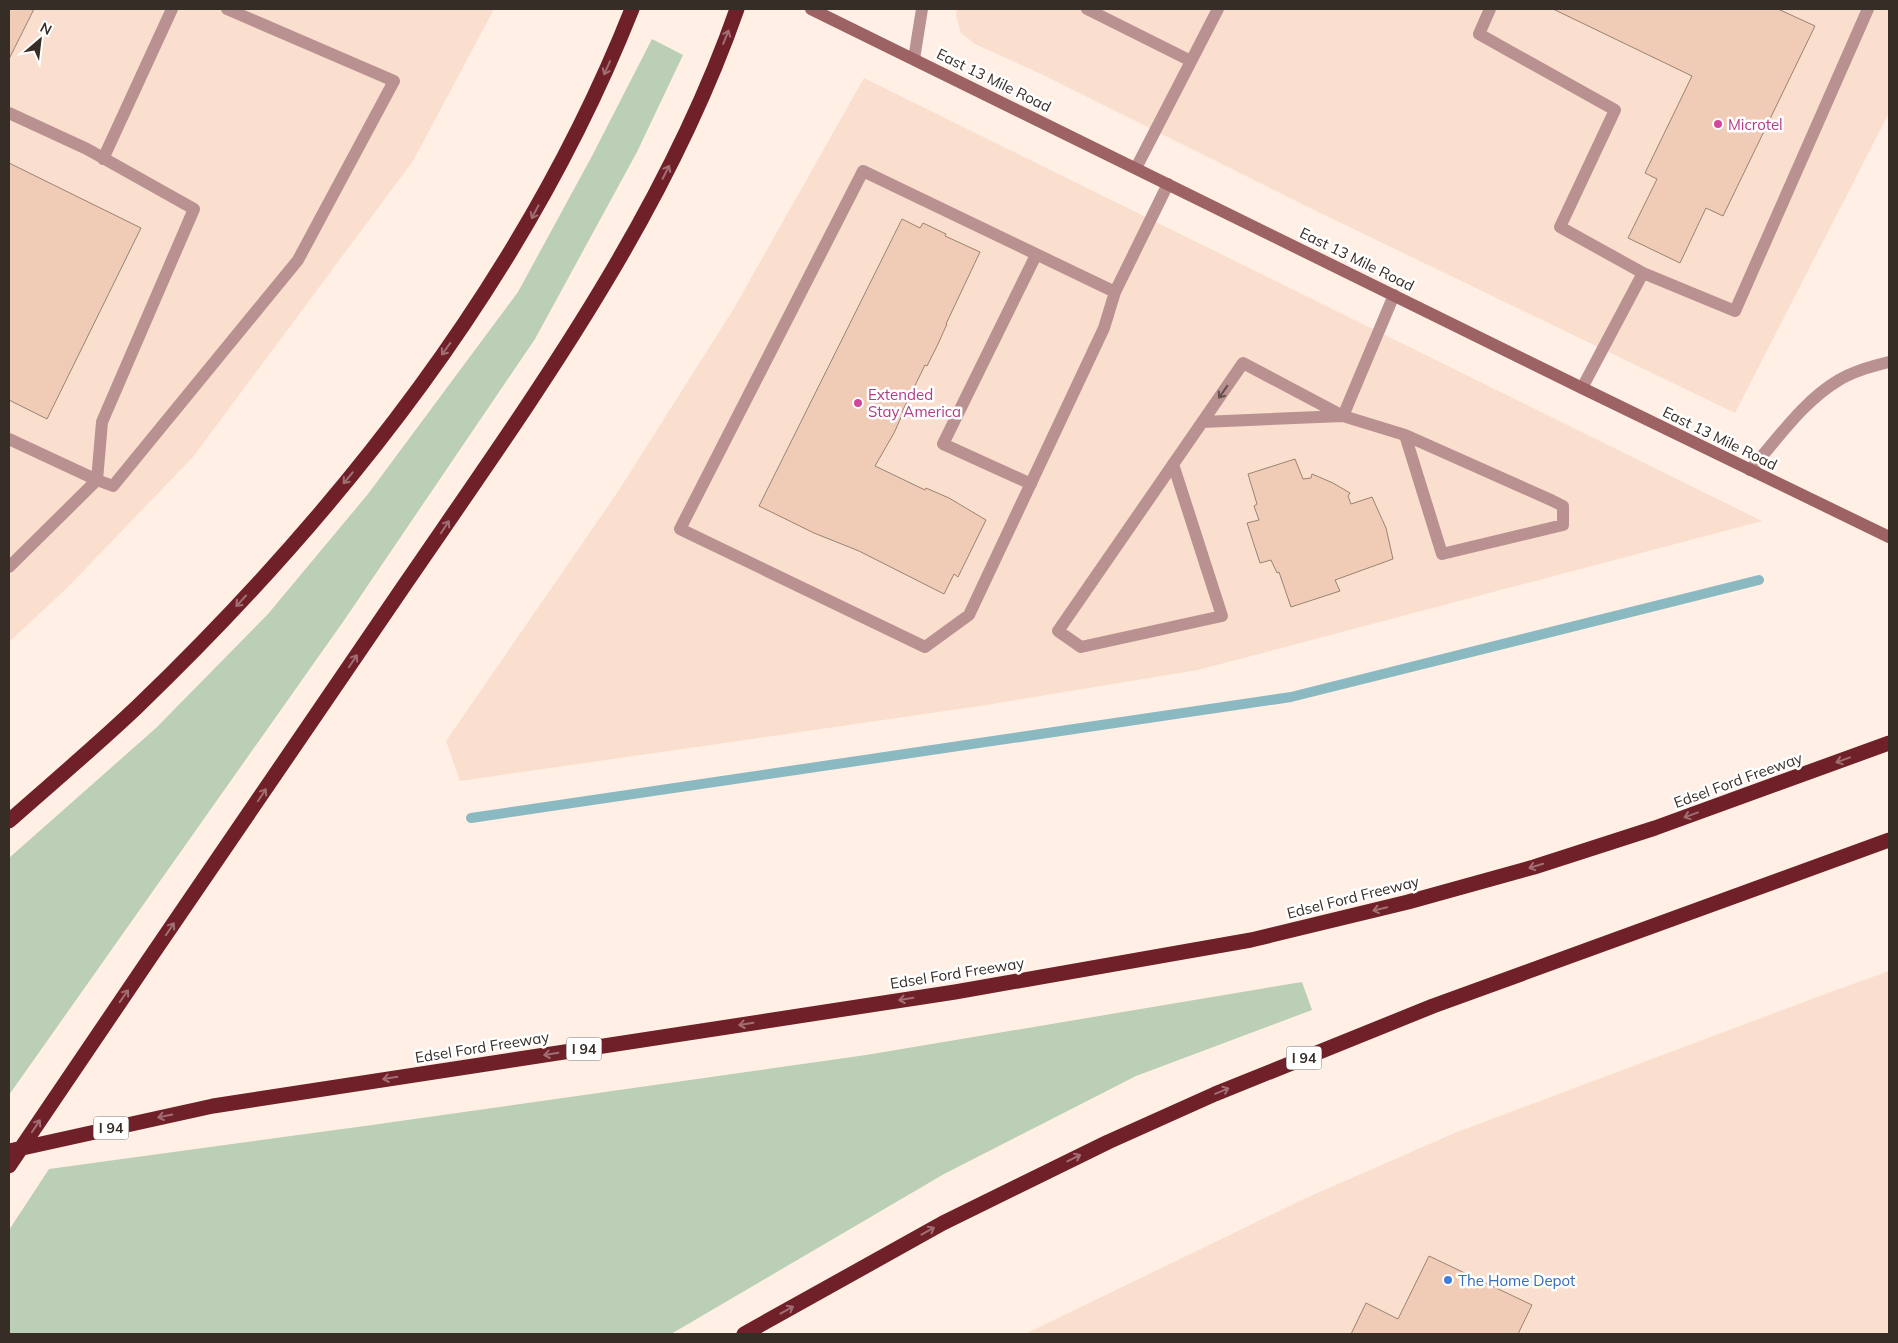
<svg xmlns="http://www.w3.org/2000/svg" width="1898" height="1343" font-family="Mulish,sans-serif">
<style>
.built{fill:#fadfce}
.green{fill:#bacfb5}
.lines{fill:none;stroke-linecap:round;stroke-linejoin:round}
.stream{stroke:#8bb9c2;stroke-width:10}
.building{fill:#f0ccb6;stroke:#9a8273}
.service{stroke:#ba9191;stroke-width:12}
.minor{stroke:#ba9191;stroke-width:12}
.secondary{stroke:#9c6264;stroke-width:12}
.motorway{stroke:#6f2029;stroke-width:15}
.oneway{stroke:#a16e74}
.oneway2{stroke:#65504c}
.hotel-dot{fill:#d1479c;stroke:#fff;stroke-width:2}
.shop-dot{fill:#3f7fe0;stroke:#fff;stroke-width:2}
.labels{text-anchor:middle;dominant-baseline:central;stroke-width:5;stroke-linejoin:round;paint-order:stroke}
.shield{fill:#fff;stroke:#736c68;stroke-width:1}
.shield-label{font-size:14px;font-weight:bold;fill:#372d27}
.street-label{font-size:15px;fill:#372d27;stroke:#fff}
.hotel-label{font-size:15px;fill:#b23c85;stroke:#fff;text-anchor:start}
.shop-label{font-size:15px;fill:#366cbe;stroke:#fff;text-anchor:start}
</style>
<rect width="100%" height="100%" fill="#ffefe5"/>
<path class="built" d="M 9,9 L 494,9 L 413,161 L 193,457 L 67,588 L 9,642 Z
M 957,9 L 1889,9 L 1889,113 L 1735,413 L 1312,209 L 1043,75 L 975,44 L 961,33 L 956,16 Z
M 864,78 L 1762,521 L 1198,670 L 980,706 L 460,781 L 446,741 L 617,493 L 733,310 Z
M 1889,971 L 1889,1334 L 1025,1334 L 1306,1198 L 1457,1132 L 1817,997 Z"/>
<path class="green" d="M 652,39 L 683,55 L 637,152 L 535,339 L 345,619 L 9,1095 L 9,858 L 156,728 L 268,614 L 368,494 L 518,292 L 592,156 Z
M 1302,982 L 1312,1010 L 1136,1076 L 944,1174 L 671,1334 L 9,1334 L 9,1230 L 49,1169 L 372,1125 L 866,1055 Z"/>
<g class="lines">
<path class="stream" d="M 471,818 L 1291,697 L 1759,580"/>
</g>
<path class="building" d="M 9,9 L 34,9 L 9,59 Z
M 1553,9 L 1778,9 L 1815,26 L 1723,216 L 1706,208 L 1680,263 L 1628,238 L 1657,179 L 1645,173 L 1692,76 Z
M 9,163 L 141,228 L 47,419 L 9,400 Z
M 902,219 L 920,228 L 923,223 L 946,234 L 945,236 L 980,252 L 946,324 L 947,324 L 938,344 L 927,366 L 925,365 L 902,412 L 903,413 L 894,433 L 875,466 L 925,490 L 926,488 L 949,498 L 986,520 L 958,577 L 954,574 L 944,594 L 859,551 L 814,533 L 759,506 Z
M 1295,459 L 1303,479 L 1311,478 L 1312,474 L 1333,483 L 1350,493 L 1348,496 L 1351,504 L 1372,497 L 1386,528 L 1393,559 L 1335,580 L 1340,591 L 1291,607 L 1279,572 L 1277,573 L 1271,560 L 1260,563 L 1247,523 L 1259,520 L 1254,506 L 1257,504 L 1248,474 Z
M 1429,1256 L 1532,1305 L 1518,1334 L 1351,1334 L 1366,1303 L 1398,1319 Z"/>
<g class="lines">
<path class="service" d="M 1087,9 L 1191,61
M 1490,9 L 1479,34 L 1615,110 L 1560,227 L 1643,273 L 1735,311 L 1868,9
M 9,113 L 87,149 L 194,209 L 102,422 L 97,480 L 113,486 L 298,260 L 394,81 L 227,9
M 103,159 L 172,9
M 1136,168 L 1218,9
M 1115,292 L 863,171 L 680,529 L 925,647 L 969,615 L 1104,328 L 1115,292 L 1168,184
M 1582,388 L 1643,273
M 1202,422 L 1343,416 L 1405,435 L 1551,500 L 1563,506 L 1563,525 L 1442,554 L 1405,435
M 9,439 L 97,480 L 9,567
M 1173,464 L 1222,616 L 1081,647 L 1058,631 L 1243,363 L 1343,416 L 1394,295
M 1031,484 L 943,444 L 1036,255"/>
<path class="minor" d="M 914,59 L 922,9
M 1750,470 C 1777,440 1803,401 1839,380 C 1854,371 1872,366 1889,362"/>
<path class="secondary" d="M 811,9 L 1582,388 L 1889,537"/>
<path class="motorway" d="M 9,821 C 52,783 96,746 137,707 C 343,509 526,276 632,9
M 9,1151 L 213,1106 L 955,992 L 1251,940 L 1408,902 L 1534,867 L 1655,828 L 1889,743
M 9,1166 C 141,970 275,775 408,580 C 532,399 664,218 737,9
M 744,1334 L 943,1223 L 1108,1142 L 1215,1094 L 1433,1006 L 1889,840"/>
</g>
<defs><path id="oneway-shaft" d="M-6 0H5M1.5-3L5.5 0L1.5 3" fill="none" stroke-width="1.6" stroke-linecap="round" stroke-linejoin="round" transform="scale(1.25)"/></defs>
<g class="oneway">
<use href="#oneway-shaft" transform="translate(726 37) rotate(-68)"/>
<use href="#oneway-shaft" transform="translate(607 68) rotate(114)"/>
<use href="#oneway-shaft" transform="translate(666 172) rotate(-63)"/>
<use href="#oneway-shaft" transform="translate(535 212) rotate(118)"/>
<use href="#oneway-shaft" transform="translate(446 349) rotate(126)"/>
<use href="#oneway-shaft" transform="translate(348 478) rotate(130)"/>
<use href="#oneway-shaft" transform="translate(445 527) rotate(-56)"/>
<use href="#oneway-shaft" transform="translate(241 601) rotate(133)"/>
<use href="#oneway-shaft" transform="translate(353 661) rotate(-56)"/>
<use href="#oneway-shaft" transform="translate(1843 760) rotate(160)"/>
<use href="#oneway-shaft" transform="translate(262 795) rotate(-56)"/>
<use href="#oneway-shaft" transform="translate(1691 815) rotate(160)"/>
<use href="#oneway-shaft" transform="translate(1536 866) rotate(163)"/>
<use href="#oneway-shaft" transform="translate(1380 909) rotate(167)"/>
<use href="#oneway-shaft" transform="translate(170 929) rotate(-56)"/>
<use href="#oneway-shaft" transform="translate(124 996) rotate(-55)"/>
<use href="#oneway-shaft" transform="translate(906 999) rotate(171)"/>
<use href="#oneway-shaft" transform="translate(746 1024) rotate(171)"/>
<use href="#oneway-shaft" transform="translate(551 1054) rotate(171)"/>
<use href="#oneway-shaft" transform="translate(390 1078) rotate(171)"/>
<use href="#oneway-shaft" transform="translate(1222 1091) rotate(-22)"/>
<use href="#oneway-shaft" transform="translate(165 1116) rotate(168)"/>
<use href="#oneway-shaft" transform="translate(36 1126) rotate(-56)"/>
<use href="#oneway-shaft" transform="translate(1074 1158) rotate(-26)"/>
<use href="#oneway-shaft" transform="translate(928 1231) rotate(-29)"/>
<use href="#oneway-shaft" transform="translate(787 1310) rotate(-29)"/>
</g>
<use class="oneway2" href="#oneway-shaft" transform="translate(1223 392) rotate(125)"/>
<g class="hotel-dot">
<circle cx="1718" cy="124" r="5"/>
<circle cx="858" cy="403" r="5"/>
</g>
<circle class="shop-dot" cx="1448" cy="1280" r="5"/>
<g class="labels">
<g class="shield">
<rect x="566.5" y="1037.5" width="35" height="23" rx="4"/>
<rect x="1286.5" y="1046.5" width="35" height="23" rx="4"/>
<rect x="93.5" y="1116.5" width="35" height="23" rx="4"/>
</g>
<g class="shield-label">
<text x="584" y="1049">I 94</text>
<text x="1304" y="1058">I 94</text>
<text x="111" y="1128">I 94</text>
</g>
<g class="street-label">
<text transform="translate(994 80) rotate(26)">East 13 Mile Road</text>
<text transform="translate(1357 259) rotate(26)">East 13 Mile Road</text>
<text transform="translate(1720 438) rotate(26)">East 13 Mile Road</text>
<text transform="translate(1738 780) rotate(-20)">Edsel Ford Freeway</text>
<text transform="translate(1353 897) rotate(-14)">Edsel Ford Freeway</text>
<text transform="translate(957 973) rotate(-9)">Edsel Ford Freeway</text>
<text transform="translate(482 1047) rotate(-9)">Edsel Ford Freeway</text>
</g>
<g class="hotel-label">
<text x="1728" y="124">Microtel</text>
<text x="868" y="394">Extended<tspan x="868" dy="17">Stay America</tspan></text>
</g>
<g class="shop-label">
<text x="1458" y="1280">The Home Depot</text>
</g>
</g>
<rect width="1898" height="1343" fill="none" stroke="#372d27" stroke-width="20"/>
<g transform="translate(40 40) rotate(28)" stroke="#ffffff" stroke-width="4" paint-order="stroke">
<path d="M0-4L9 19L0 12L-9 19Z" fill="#372d27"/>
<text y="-8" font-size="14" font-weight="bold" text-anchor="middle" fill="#372d27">N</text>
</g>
</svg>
